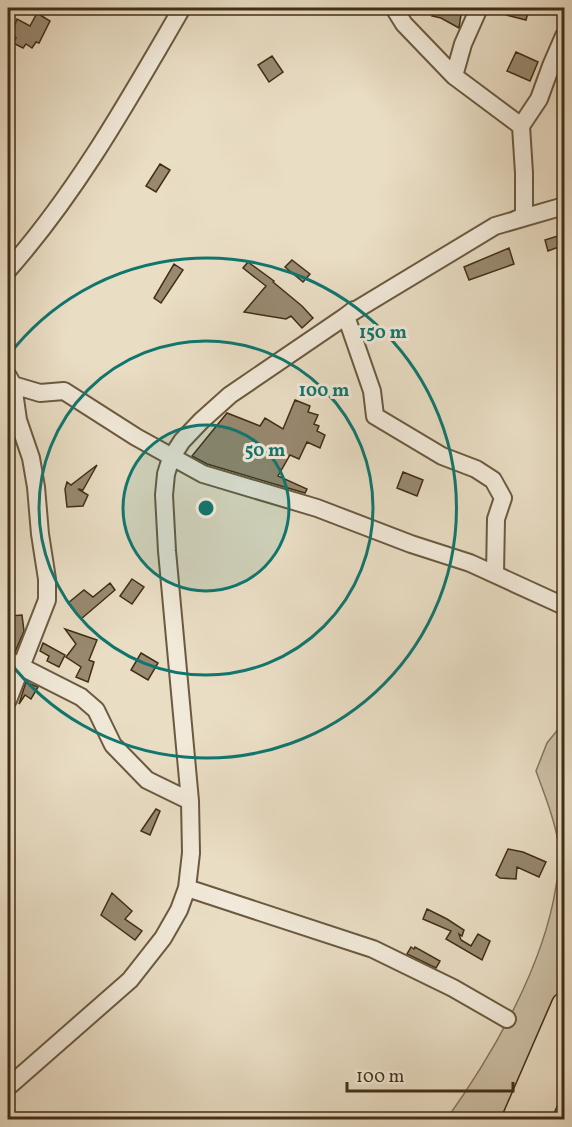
<svg xmlns="http://www.w3.org/2000/svg" width="572" height="1127" font-family="Vollkorn,serif">
<style>
.green{fill:#ccbfa6;stroke:#86765d;stroke-width:1.5}
.building{fill:#988970;stroke:#412e14;stroke-width:1.5}
.lines{fill:none;stroke-linecap:round;stroke-linejoin:round}
.minor-casing{stroke:#6b5a40;stroke-width:20}
.highway-casing{stroke:#412e14;stroke-width:27}
.minor{stroke:#f1e9d9;stroke-width:16}
.highway{stroke:#e9ddc4;stroke-width:24}
.ring{fill:none;stroke:#0f766e;stroke-width:3}
.centre{fill:#0f766e;stroke:#f1e9d9;stroke-width:3}
.ring-label{font-size:18px;text-anchor:middle;font-weight:bold;fill:#0f766e;stroke:#f1e9d9;stroke-width:6;stroke-linejoin:round;paint-order:stroke}
</style>
<rect width="100%" height="100%" fill="#e9ddc4"/>
<filter id="stains"><feTurbulence type="fractalNoise" baseFrequency=".00333" numOctaves="4"/><feColorMatrix values="0 0 0 0 .2 0 0 0 0 .09 0 0 0 0 .02 0 0 0 .5 -.17"/></filter>
<radialGradient id="worn" r=".72"><stop offset=".6" stop-color="#630" stop-opacity="0"/><stop offset="1" stop-color="#630" stop-opacity=".3"/></radialGradient>
<path class="green" d="M 564,722 L 564,1119 L 446,1120 C 493,1054 544,966 556,886 C 558,876 561,864 560,854 C 557,826 546,798 536,771 L 547,743 Z"/>
<path class="building" d="M 435,8 L 462,8 L 459,28 L 441,18 L 432,16 Z
M 507,8 L 529,9 L 526,20 L 506,15 Z
M 37,13 L 50,21 L 39,43 L 36,42 L 32,48 L 26,44 L 23,48 L 13,43 L 16,38 L 11,35 L 17,19 L 30,26 Z
M 516,52 L 538,62 L 530,81 L 507,71 Z
M 272,56 L 283,72 L 269,82 L 258,65 Z
M 160,164 L 170,170 L 156,192 L 146,186 Z
M 564,234 L 564,245 L 548,251 L 545,240 Z
M 509,248 L 514,264 L 469,280 L 464,267 Z
M 292,260 L 310,274 L 303,282 L 285,267 Z
M 248,262 L 274,281 L 273,282 L 302,306 L 313,318 L 302,328 L 291,316 L 286,319 L 244,312 L 266,286 L 243,268 Z
M 174,264 L 183,270 L 161,303 L 154,298 Z
M 295,400 L 310,406 L 308,412 L 318,415 L 314,424 L 319,426 L 317,431 L 325,435 L 320,448 L 307,442 L 299,459 L 290,455 L 278,476 L 307,489 L 305,493 L 207,464 L 192,456 L 227,413 L 260,426 L 265,418 L 283,429 Z
M 97,465 L 83,490 L 78,489 L 88,495 L 83,506 L 67,507 L 65,489 L 67,482 L 71,485 Z
M 403,472 L 423,480 L 417,496 L 397,488 Z
M 132,579 L 144,587 L 132,604 L 120,596 Z
M 110,583 L 115,590 L 81,619 L 68,603 L 84,590 L 93,597 Z
M 22,615 L 24,631 L 15,652 L 8,650 L 8,641 L 14,644 L 11,616 Z
M 65,629 L 97,640 L 89,660 L 94,662 L 88,682 L 76,677 L 81,667 L 66,657 L 76,644 Z
M 43,643 L 65,655 L 59,667 L 47,661 L 49,656 L 40,651 Z
M 141,653 L 158,663 L 148,680 L 131,670 Z
M 26,682 L 38,687 L 31,699 L 25,695 L 19,704 Z
M 156,809 L 160,811 L 150,835 L 141,831 Z
M 508,849 L 523,852 L 546,862 L 539,877 L 517,867 L 516,879 L 500,878 L 496,875 Z
M 112,893 L 132,911 L 125,919 L 142,931 L 135,940 L 101,915 Z
M 427,909 L 447,919 L 464,930 L 462,936 L 459,934 L 461,940 L 471,946 L 478,934 L 490,941 L 482,960 L 446,939 L 451,931 L 423,919 Z
M 411,947 L 414,949 L 415,947 L 440,961 L 436,968 L 407,954 Z"/>
<g class="lines">
<g class="minor-casing">
<path id="minor" d="M 394,8 L 404,24 L 454,76 L 521,126 L 524,173 L 524,216 L 515,220
M 454,76 L 463,44 L 479,8
M 521,126 L 539,99 L 551,66 L 564,36
M 8,270 C 78,191 129,99 182,8
M 354,310 L 346,316 L 372,391 L 375,416 L 442,456 L 476,469 L 493,480 L 503,498 L 496,519 L 495,574
M 8,376 L 13,385 L 40,393 L 64,391 L 136,437 L 203,474 L 317,508 L 411,544 L 470,563 L 564,606
M 8,383 L 13,385 L 18,420 L 31,458 L 36,487 L 40,534 L 47,579 L 47,600 L 8,700
M 8,660 L 81,697 L 96,710 L 113,745 L 147,780 L 190,801
M 187,888 L 373,949 L 453,988 L 507,1019
M 8,1087 L 130,980 L 163,938 L 179,910 L 187,888 L 191,853 L 190,801 L 167,551 L 164,495 L 166,474 L 171,458 L 182,441 L 201,421 L 230,395 L 346,316 L 495,226 L 564,206"/>
</g>
<g class="highway-casing">
<path id="highway" d="M 514,1120 L 564,1005
M 537,1120 L 564,1060"/>
</g>
<use href="#minor" class="minor"/>
<use href="#highway" class="highway"/>
</g>
<circle cx="206" cy="508" r="83" fill="#0f766e" fill-opacity=".12"/>
<g class="ring">
<circle cx="206" cy="508" r="83"/>
<circle cx="206" cy="508" r="167"/>
<path d="M8 356A250 250 0 1 1 8 660"/>
</g>
<circle cx="206" cy="508" r="9" class="centre"/>
<g class="ring-label">
<text x="383" y="338">150 m</text>
<text x="324" y="396">100 m</text>
<text x="265" y="456">50 m</text>
</g>
<rect width="572" height="1127" fill="none" stroke="#e9ddc4" stroke-width="30"/>
<rect x="9" y="9" width="554" height="1109" fill="none" stroke="#412e14" stroke-width="3"/>
<rect x="15" y="15" width="542" height="1097" fill="none" stroke="#412e14" stroke-width="1.5"/>
<path d="M347 1082v9h166v-9" fill="none" stroke="#412e14" stroke-width="3"/>
<text x="356" y="1082" font-size="18" fill="#412e14" stroke="#f1e9d9" stroke-width="4.5" paint-order="stroke">100 m</text>
<rect width="100%" height="100%" filter="url(#stains)"/>
<rect width="100%" height="100%" fill="url(#worn)"/>
</svg>
